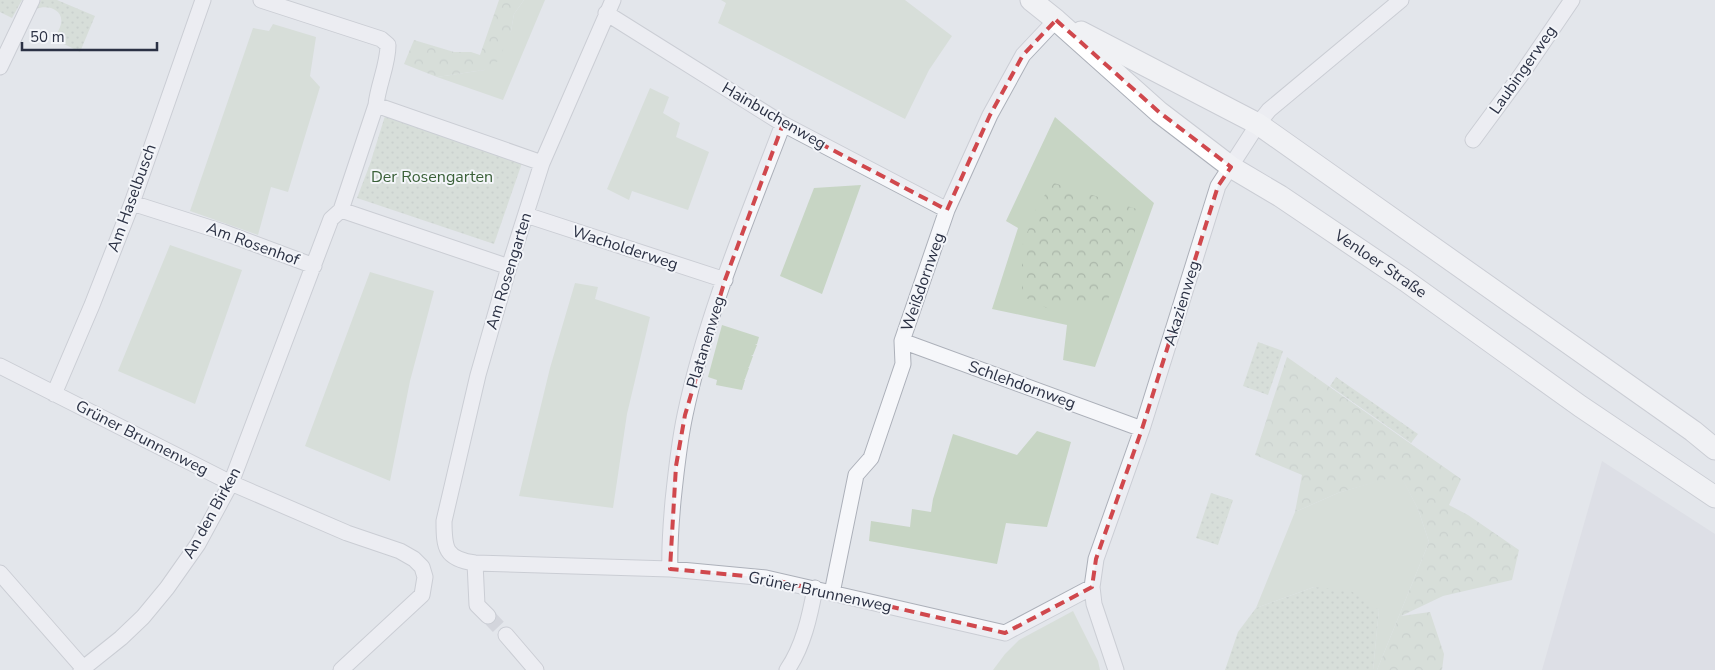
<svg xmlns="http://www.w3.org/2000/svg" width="1715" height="670" font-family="'Nunito Sans',sans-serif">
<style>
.built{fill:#d5d8e0}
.grass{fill:#c7d5c4}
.forest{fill:url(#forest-crowns)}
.park{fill:url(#park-dots)}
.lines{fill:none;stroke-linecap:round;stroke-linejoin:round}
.minor-tunnel{stroke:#bec2ca;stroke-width:15;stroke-dasharray:15 8;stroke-linecap:butt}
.minor-casing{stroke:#acb0b9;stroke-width:17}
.secondary-casing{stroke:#acb0b9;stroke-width:23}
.minor{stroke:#f6f7fa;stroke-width:15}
.secondary{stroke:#fff;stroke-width:21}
.marked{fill:none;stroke:#d0484d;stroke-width:4;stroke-dasharray:10 6;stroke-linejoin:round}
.labels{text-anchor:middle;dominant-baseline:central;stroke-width:4;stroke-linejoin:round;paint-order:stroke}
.street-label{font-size:16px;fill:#2b3144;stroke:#f3f5f9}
.park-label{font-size:16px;fill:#3a6038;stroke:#f3f5f9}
</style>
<defs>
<pattern id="forest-crowns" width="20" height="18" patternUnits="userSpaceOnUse" patternTransform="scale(1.25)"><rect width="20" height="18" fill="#c7d5c4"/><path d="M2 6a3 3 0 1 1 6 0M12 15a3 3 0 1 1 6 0" fill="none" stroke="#abb7aa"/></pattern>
<pattern id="park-dots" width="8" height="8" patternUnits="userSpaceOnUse" patternTransform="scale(1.25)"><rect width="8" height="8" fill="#c7d5c4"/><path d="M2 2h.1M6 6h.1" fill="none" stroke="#abb7aa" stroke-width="1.8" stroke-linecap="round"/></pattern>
</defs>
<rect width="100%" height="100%" fill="#e3e6eb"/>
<path class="built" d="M 1602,461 L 1715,534 L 1715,670 L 1542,670 Z"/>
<path class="grass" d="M 524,0 L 545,0 L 503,100 L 437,77 L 484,70 L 511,31 L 514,14 Z
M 721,0 L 905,0 L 952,36 L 929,70 L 905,119 L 718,23 L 726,3 Z
M 273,24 L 316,37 L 310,76 L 320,87 L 288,192 L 271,187 L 258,235 L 190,211 L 253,28 L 269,31 Z
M 650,88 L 669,97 L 663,113 L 680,123 L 676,137 L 709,152 L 688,210 L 632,191 L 629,200 L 607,189 Z
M 1055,117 L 1154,203 L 1095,367 L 1063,360 L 1067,325 L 992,309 L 1018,228 L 1006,221 Z
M 861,185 L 822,294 L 780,276 L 814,188 Z
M 170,245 L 242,270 L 195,404 L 118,371 Z
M 370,272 L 434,291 L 410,381 L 390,481 L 305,446 Z
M 575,283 L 598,287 L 595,299 L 650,317 L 627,414 L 613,508 L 519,496 L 550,368 Z
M 722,325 L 759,337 L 757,344 L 755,344 L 757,345 L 753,355 L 751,355 L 753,356 L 749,367 L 748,367 L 749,368 L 745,379 L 744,379 L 745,380 L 742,390 L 716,385 L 717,380 L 708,377 Z
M 1037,431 L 1071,442 L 1047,527 L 1006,523 L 997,564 L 869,541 L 871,521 L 910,527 L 912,509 L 931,512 L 933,499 L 953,434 L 1017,455 Z
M 1400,474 L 1418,509 L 1429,542 L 1377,670 L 1373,670 L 1379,610 L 1314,587 L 1256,608 L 1295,512 L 1338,493 Z
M 1073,611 L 1098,661 L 1100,670 L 993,670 L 1005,654 L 1019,640 Z"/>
<path class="forest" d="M 499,0 L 524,0 L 514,14 L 511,31 L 498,61 L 484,70 L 437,77 L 404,64 L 414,40 L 454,52 L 471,52 L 480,55 Z
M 1054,183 L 1140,210 L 1129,255 L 1114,283 L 1105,308 L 1079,302 L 1051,310 L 1022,296 L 1022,246 L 1038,204 Z
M 1287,357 L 1461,479 L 1449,505 L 1468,515 L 1519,550 L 1512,580 L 1443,596 L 1401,616 L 1430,612 L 1444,654 L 1442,670 L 1377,670 L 1429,542 L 1418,509 L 1400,475 L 1338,493 L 1295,512 L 1302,475 L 1255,455 Z"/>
<path class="park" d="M 0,0 L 22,0 L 12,18 L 0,12 Z
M 41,0 L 57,0 L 95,16 L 80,52 L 54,39 C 56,34 60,29 61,24 C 64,9 47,4 36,9 Z
M 385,116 L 522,163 L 494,244 L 357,198 L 370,164 Z
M 1258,342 L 1283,351 L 1268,395 L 1243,386 Z
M 1336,377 L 1418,434 L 1411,443 L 1330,386 Z
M 1211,493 L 1233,500 L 1218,545 L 1196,538 Z
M 1314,587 L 1351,591 L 1379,610 L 1373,670 L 1225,670 L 1238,632 L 1256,608 Z"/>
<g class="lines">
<path class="minor-tunnel" d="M 488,616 L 506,635"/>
<g class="minor-casing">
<path id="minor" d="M 613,0 L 542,163 L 509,267 L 478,375 L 444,521 C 444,548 445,559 475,563 L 670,569 L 766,578 L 1005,633 L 1092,587
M 606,13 L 783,124 L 947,210
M 0,67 L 32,0
M 376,105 L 542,163
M 1473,140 L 1521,75 L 1572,0
M 132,203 L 223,232 L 314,266
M 341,210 L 509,267
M 526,215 L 725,280
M 902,341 L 1142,429
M 0,366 L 231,483 L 347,533 L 400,551 L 414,559 L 422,567 L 425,577 L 422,595 L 341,670
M 54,394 L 92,305 L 132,203 L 203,0
M 475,563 L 477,605 L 488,616
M 670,569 C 669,546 671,524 673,501 C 676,472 679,443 685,415 C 706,315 747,219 783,124
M 0,573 L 85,670
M 832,593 L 856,475 L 871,458 L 903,364 L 902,341 L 947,210 L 990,115 L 1023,55 L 1056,20
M 506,635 L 536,670
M 81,670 L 121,638 L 143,617 L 167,588 L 198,544 L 231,483 L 331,219 L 341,210 L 376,105 C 378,85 388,65 388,45 L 381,39 L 261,0
M 787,670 C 803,647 810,616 815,588
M 1116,670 L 1094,604 L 1092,587 L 1096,559 L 1142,429 L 1218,186 L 1258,124 L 1269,110 L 1401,0"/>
</g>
<g class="secondary-casing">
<g id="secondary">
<path id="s1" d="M 1031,0 L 1056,20 L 1159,112 L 1231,167 L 1280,196 L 1406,281 L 1580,406 L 1715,497"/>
<path d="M 1081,32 L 1258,124 L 1693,431 L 1715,449"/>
</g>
</g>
<use href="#minor" class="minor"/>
<use href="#secondary" class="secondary"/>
</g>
<path d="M0 0H1715V670H0ZM 1056,20 L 1159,112 L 1231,167 L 1218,186 L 1142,429 L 1096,559 L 1092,587 L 1005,633 L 766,578 L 670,569 L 676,466 L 685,415 L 725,280 L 783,124 L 947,210 L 990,115 L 1023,55 Z" fill="#e3e6eb" fill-opacity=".55" fill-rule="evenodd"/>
<path class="marked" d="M 1056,20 L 1159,112 L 1231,167 L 1218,186 L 1142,429 L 1096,559 L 1092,587 L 1005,633 L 766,578 L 670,569 L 676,466 L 685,415 L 725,280 L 783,124 L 947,210 L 990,115 L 1023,55 Z"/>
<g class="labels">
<g class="street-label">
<text transform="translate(1523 70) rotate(-55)">Laubingerweg</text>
<text transform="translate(774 116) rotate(30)">Hainbuchenweg</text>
<text transform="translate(132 198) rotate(-70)">Am Haselbusch</text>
<text transform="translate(253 244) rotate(20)">Am Rosenhof</text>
<text transform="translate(625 248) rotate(18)">Wacholderweg</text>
<text stroke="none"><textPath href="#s1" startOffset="439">Venloer Straße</textPath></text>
<text transform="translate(509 271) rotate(-73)">Am Rosengarten</text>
<text transform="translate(923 282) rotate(-71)">Weißdornweg</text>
<text transform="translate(1182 303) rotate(-73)">Akazienweg</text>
<text transform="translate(706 342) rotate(-73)">Platanenweg</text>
<text transform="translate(1022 385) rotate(20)">Schlehdornweg</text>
<text transform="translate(142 438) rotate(27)">Grüner Brunnenweg</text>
<text transform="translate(212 513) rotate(-61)">An den Birken</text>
<text transform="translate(820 592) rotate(12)">Grüner Brunnenweg</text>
</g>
<g class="park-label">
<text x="432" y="177">Der Rosengarten</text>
</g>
</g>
<path d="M22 42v8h135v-8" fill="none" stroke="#2b3144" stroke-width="2.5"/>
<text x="30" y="42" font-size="15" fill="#2b3144" stroke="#f3f5f9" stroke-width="4" paint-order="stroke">50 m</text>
</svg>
